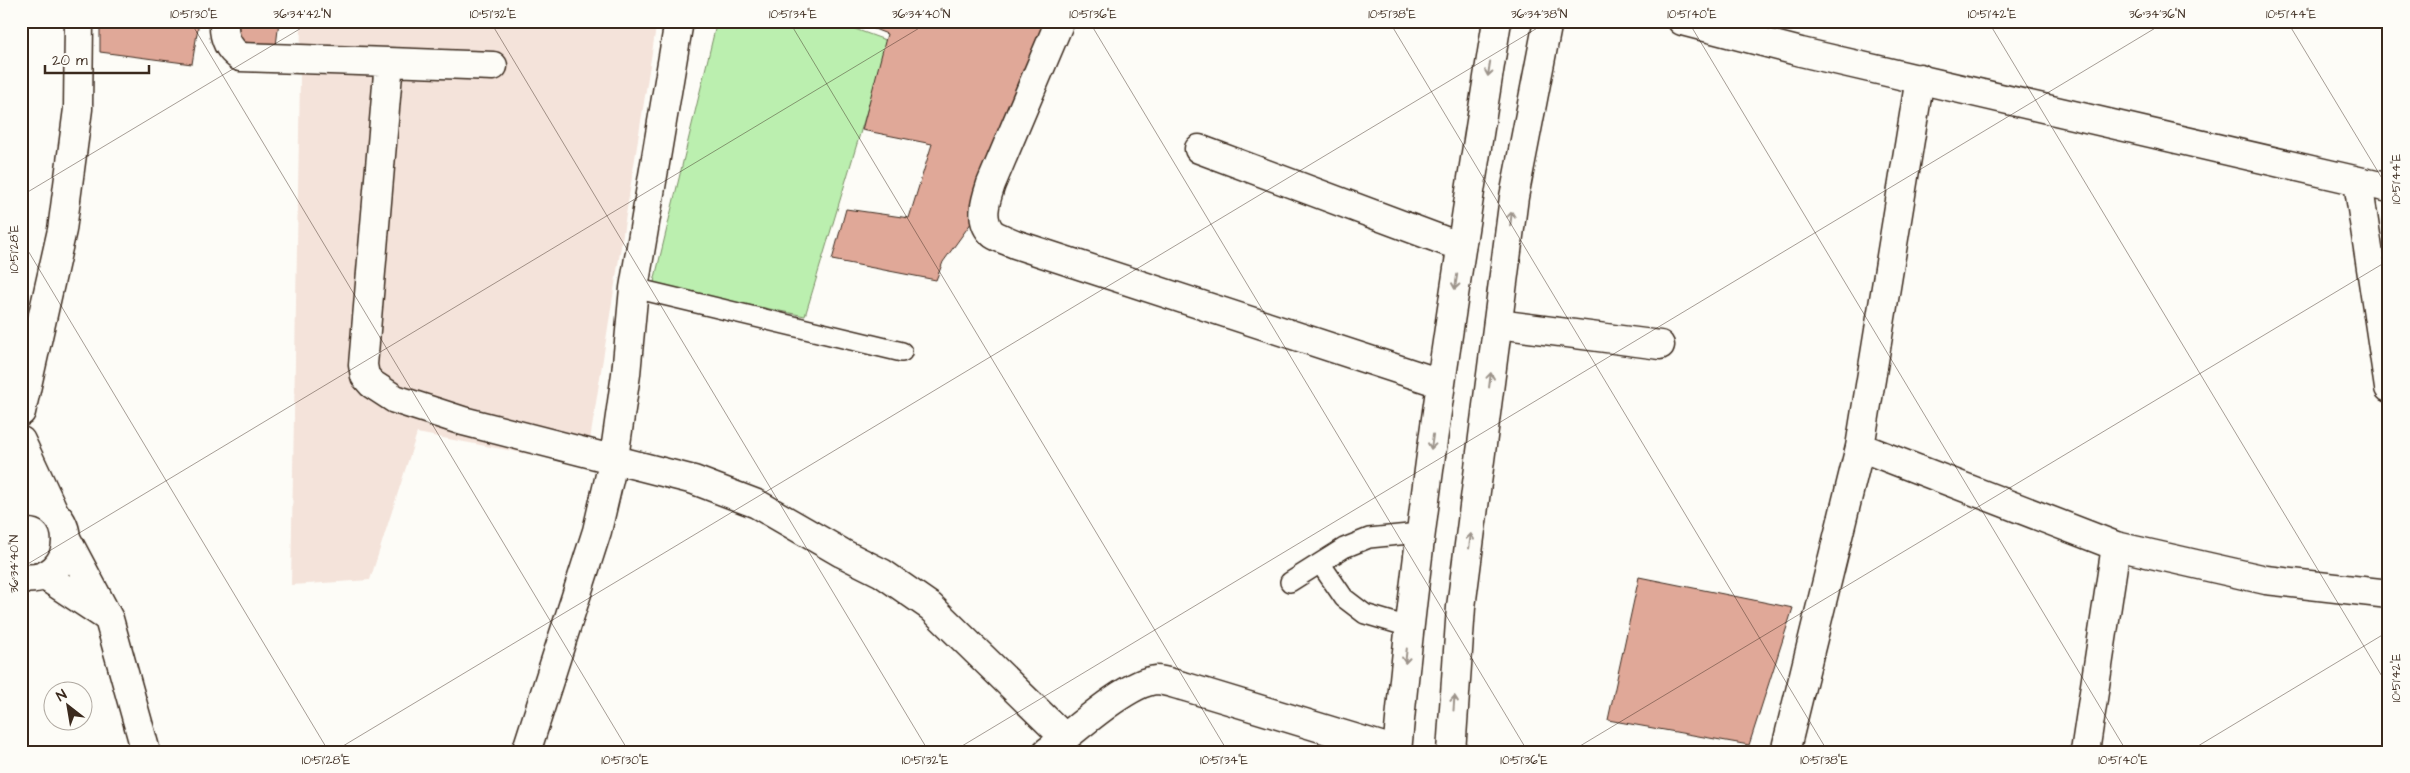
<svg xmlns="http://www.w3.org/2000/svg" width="2410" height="773" font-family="'Architects Daughter',sans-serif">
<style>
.built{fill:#f4e3da}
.green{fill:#bbefaf;stroke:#7b8c66}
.building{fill:#e0a898;stroke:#3b2a1e}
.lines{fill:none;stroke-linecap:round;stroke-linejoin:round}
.service-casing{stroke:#3b2a1e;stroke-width:22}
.minor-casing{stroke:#3b2a1e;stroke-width:31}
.tertiary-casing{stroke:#3b2a1e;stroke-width:31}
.trunk-casing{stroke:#3b2a1e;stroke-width:31}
.service{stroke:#fdfcf7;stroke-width:19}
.minor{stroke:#fdfcf7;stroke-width:28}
.tertiary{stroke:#fdfcf7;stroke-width:28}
.trunk{stroke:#fdfcf7;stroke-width:28}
.oneway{stroke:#9c938a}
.ticks{fill:none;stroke:#3b2a1e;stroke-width:1;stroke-opacity:0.45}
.neatline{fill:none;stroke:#3b2a1e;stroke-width:2}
.ticks-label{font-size:12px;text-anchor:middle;fill:#3b2a1e}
</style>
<rect width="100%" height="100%" fill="#fdfcf7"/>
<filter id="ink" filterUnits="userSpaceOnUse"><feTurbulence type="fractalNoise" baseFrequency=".02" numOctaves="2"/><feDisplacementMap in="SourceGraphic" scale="10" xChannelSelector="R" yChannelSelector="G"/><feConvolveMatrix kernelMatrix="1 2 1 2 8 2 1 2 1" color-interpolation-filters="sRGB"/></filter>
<g filter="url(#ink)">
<path class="built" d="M 301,21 L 657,21 L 586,465 L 417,433 L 370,580 L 291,585 Z"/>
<path class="green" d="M 717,21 L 840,21 L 844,25 L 888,41 L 805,316 L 653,286 Z"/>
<path class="building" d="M 100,21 L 199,21 L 192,64 L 100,52 Z
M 231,21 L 279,21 L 276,46 L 228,40 Z
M 854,21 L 1055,21 L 974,219 L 943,262 L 936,280 L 832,260 L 846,209 L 909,218 L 932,144 L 862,130 L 887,34 Z
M 1639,577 L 1793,608 L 1749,745 L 1608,720 Z"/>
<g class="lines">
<g class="service-casing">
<path id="service" d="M 634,288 L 902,352
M 1320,563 L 1344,598 L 1365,614 L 1409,627
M 1290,582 L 1344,548 L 1369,538 L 1419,533"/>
</g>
<g class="minor-casing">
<path id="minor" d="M 224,21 C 223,36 227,48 240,57 L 389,62 L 363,365 L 365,376 L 372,384 L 395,399 L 463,421 L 694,480 L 757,504 L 842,553 L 882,573 L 931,607 L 1065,738
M 1060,21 L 991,184 C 986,199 978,221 993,234 C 999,238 1008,241 1015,244 L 1440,383
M 389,62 L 493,66
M 1199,149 L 1461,247
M 2358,182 L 2389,388
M 1498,324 L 1660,345
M 1860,447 L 2116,546 L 2266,580 L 2389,594
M 526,752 L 597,531 L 614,458 L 626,374 L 634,288 L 679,21
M 1047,752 C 1071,734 1127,682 1156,680 C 1165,680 1177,685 1186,687 L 1397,751
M 1785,752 L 1860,447 L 1920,78
M 2085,752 L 2116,546"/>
</g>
<g class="tertiary-casing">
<path id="tertiary" d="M 1682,21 L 1801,52 L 2389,188
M 21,412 L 62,230 L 78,109 L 79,21
M 21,441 L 55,514
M 21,504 C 82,497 80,586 21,578
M 67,540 L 109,619 L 146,752
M 45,576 L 104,615"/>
</g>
<g class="trunk-casing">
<path id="trunk" d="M 1397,752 C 1419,507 1458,264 1497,21
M 1451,752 L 1461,607 L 1514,197 L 1548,21"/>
</g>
<use href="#service" class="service"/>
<use href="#minor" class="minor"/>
<use href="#tertiary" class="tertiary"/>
<use href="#trunk" class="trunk"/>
</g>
<defs><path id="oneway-shaft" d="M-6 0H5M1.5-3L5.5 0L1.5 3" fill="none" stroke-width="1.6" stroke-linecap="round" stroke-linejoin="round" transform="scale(1.25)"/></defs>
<g class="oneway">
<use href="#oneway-shaft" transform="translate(1489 69) rotate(99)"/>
<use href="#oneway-shaft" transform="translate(1511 219) rotate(-83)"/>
<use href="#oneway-shaft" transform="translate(1456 282) rotate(99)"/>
<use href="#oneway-shaft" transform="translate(1490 380) rotate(-83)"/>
<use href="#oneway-shaft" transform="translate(1432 442) rotate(98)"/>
<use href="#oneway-shaft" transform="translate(1470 541) rotate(-83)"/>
<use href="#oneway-shaft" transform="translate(1406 656) rotate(96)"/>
<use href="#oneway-shaft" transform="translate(1454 703) rotate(-86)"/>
</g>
</g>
<path class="ticks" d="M 190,21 L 629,752M 490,21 L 929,752M 789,21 L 1228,752M 1089,21 L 1528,752M 1389,21 L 1828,752M 1688,21 L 2127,752M 1988,21 L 2389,688M 2287,21 L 2389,190M 21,196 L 313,21M 21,239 L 329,752M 21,568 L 931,21M 21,738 L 30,752M 333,752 L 1549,21M 952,752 L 2167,21M 1570,752 L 2389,260M 2188,752 L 2389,631"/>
<rect width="2410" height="773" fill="none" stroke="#fdfcf7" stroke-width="55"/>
<g transform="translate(68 706) rotate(329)"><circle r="24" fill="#fdfcf7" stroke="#afa8a0"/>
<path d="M0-4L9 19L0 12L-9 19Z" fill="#3b2a1e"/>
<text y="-8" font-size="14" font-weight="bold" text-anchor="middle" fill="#3b2a1e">N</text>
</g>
<path d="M45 65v8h104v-8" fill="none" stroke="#3b2a1e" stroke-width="2.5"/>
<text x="52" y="65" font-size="15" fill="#3b2a1e" stroke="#fdfcf7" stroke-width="4" paint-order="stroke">20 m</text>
<rect x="28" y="28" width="2354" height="718" class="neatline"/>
<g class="ticks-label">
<text x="194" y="18">10°51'30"E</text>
<text x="302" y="18">36°34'42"N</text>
<text x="493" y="18">10°51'32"E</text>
<text x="793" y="18">10°51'34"E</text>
<text x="921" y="18">36°34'40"N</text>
<text x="1093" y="18">10°51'36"E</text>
<text x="1392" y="18">10°51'38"E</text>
<text x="1539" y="18">36°34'38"N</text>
<text x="1692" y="18">10°51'40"E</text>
<text x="1992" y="18">10°51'42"E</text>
<text x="2157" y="18">36°34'36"N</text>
<text x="2291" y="18">10°51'44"E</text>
<text transform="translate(2396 179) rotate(-90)" y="4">10°51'44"E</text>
<text transform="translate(14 249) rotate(-90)" y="4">10°51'28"E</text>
<text transform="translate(14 564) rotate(-90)" y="4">36°34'40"N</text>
<text transform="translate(2396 678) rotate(-90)" y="4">10°51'42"E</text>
<text x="326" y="764">10°51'28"E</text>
<text x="625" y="764">10°51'30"E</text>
<text x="925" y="764">10°51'32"E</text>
<text x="1224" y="764">10°51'34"E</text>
<text x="1524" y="764">10°51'36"E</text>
<text x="1824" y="764">10°51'38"E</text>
<text x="2123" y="764">10°51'40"E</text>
</g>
</svg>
